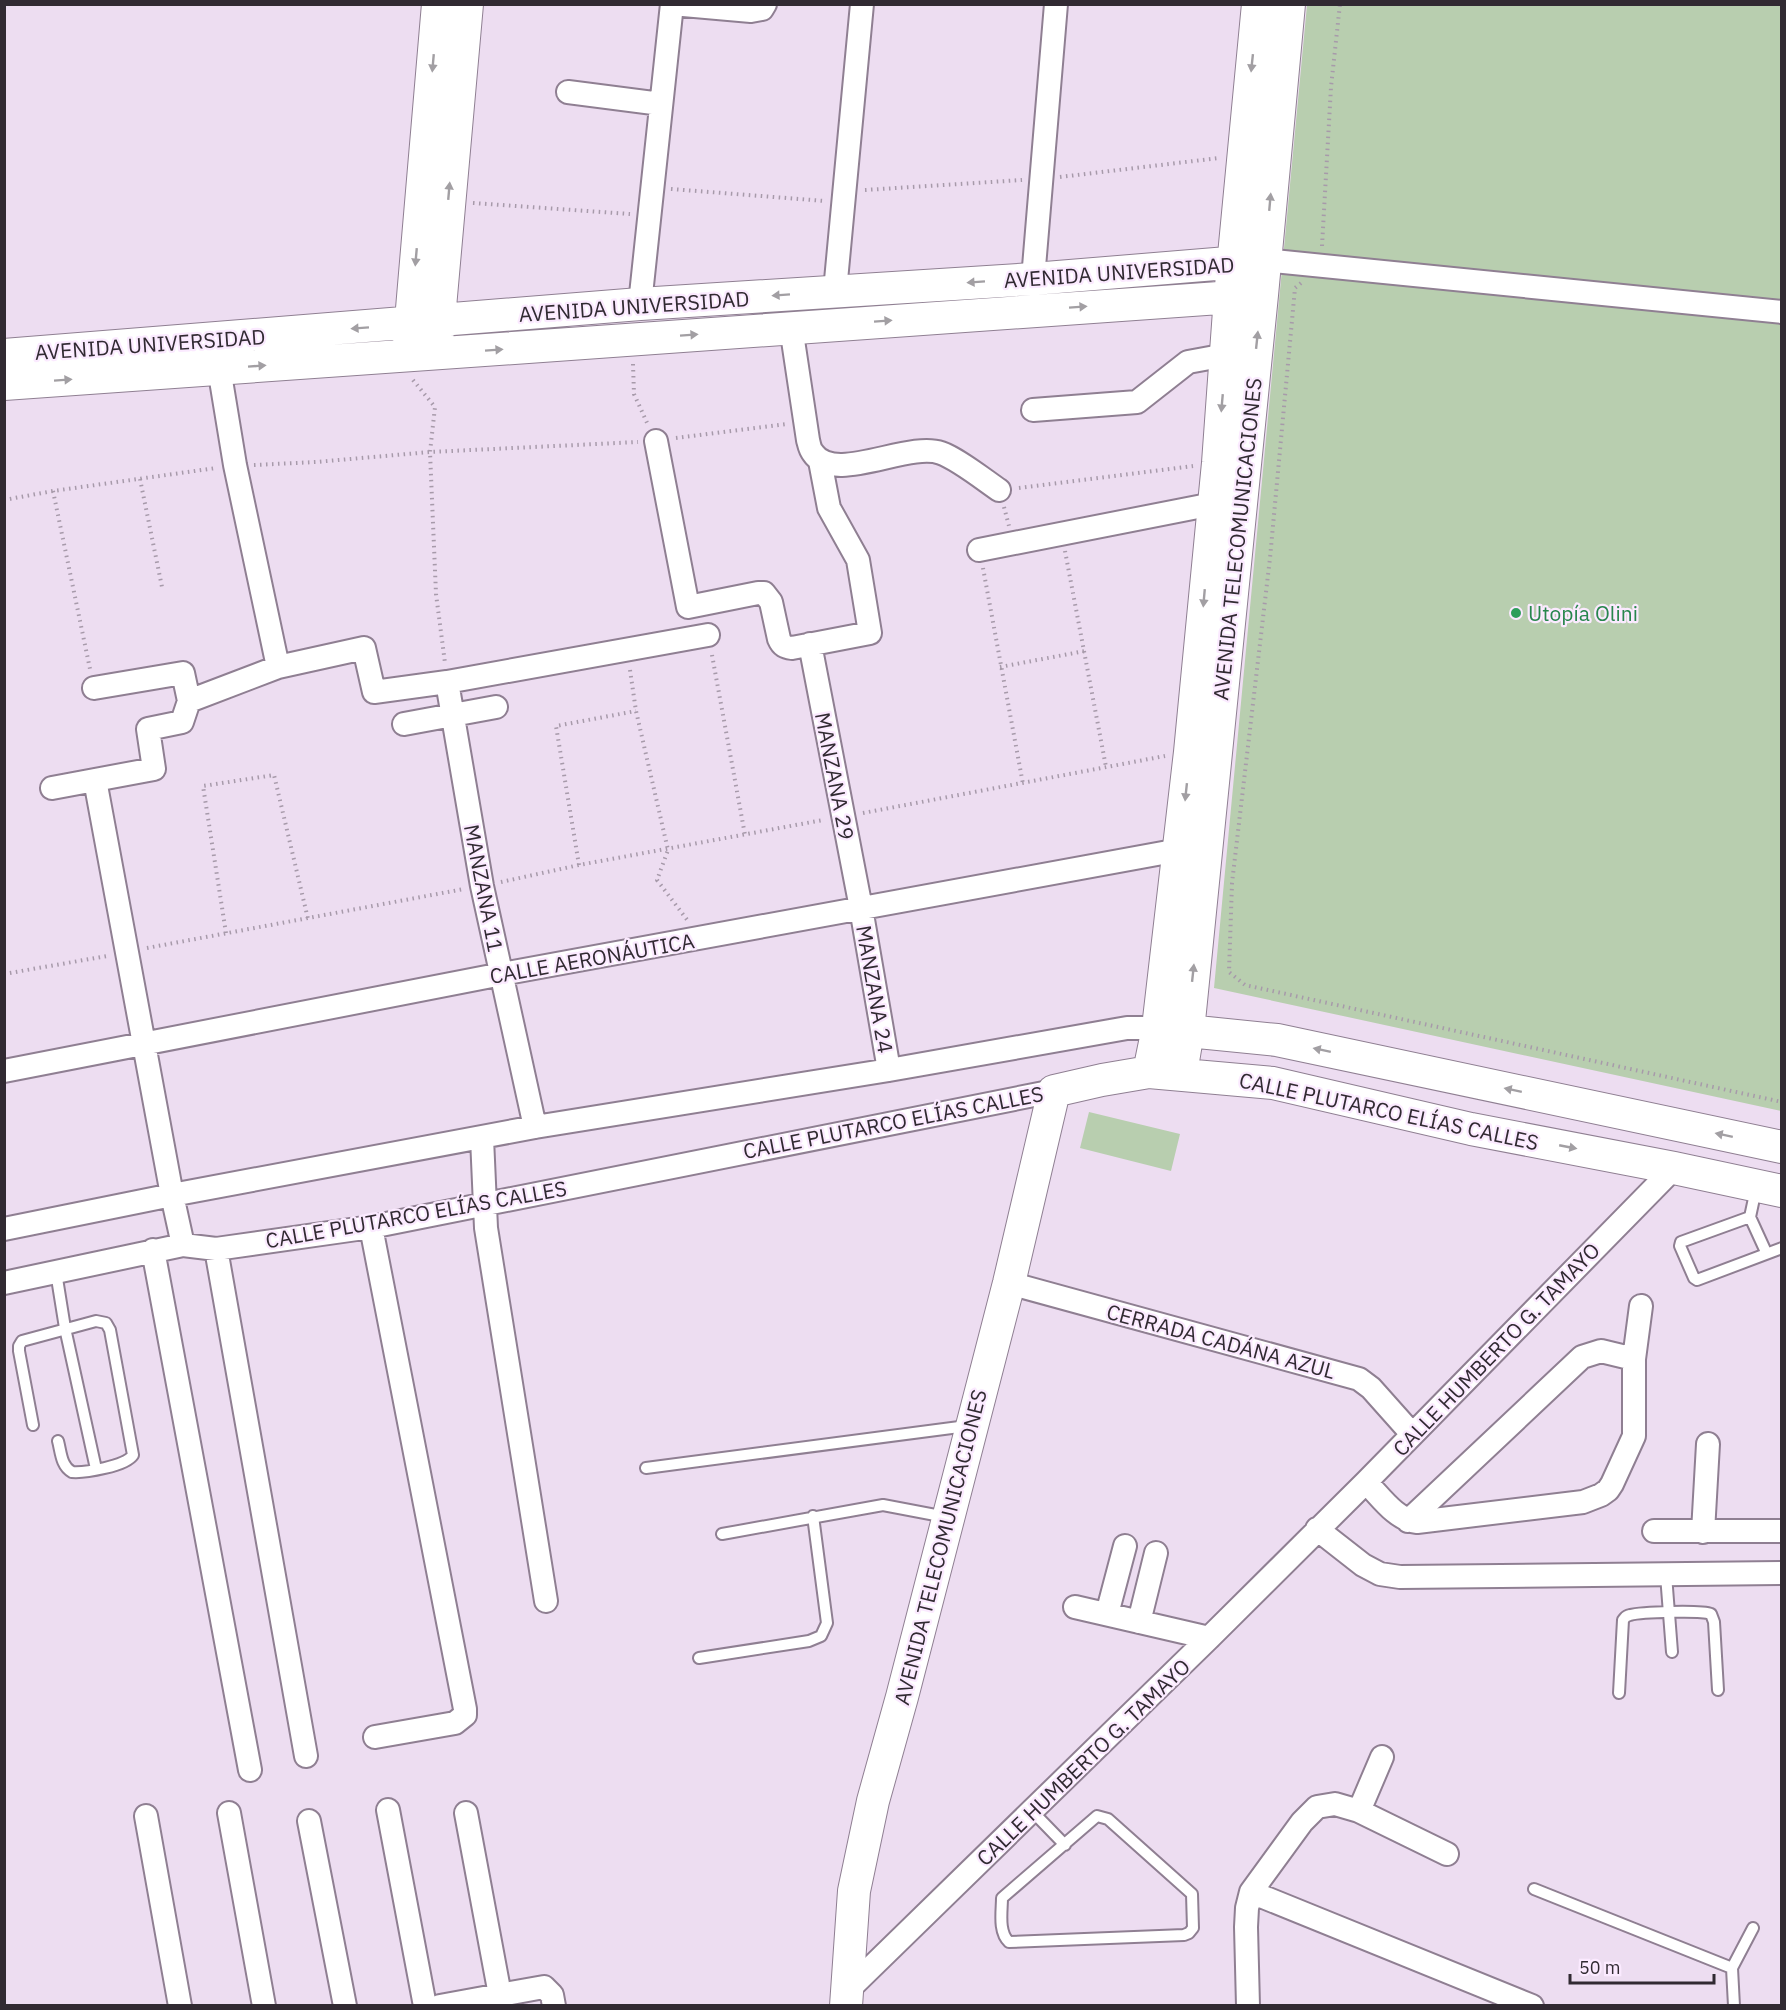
<svg xmlns="http://www.w3.org/2000/svg" width="1786" height="2010" font-family="'IBM Plex Sans',sans-serif">
<style>
.grass{fill:#b8ceaf}
.lines{fill:none;stroke-linecap:round;stroke-linejoin:round}
.lane-casing{stroke:#8f7f92;stroke-width:14}
.street-casing{stroke:#8f7f92;stroke-width:26}
.secondary-casing{stroke:#8f7f92;stroke-width:34}
.path{stroke:#a79aaa;stroke-width:4;stroke-dasharray:1.5 4.5;stroke-linecap:butt}
.lane{stroke:#fff;stroke-width:10}
.street{stroke:#fff;stroke-width:22}
.secondary{stroke:#fff;stroke-width:32}
.oneway{fill:#a29fa3}
.leisure-dot{fill:#2e9e5b;stroke:#fbeaff;stroke-width:2}
.labels{text-anchor:middle;dominant-baseline:central;stroke-width:4.5;stroke-linejoin:round;paint-order:stroke}
.street-label{font-size:21px;fill:#312a32;stroke:#fbeaff}
.leisure-label{font-size:21px;fill:#27864d;stroke:#fbeaff;text-anchor:start}
</style>
<rect width="100%" height="100%" fill="#edddf1"/>
<path class="grass" d="M 1307,5 L 1781,5 L 1781,1111 L 1214,988 Z
M 1089,1112 L 1180,1134 L 1171,1171 L 1080,1148 Z"/>
<g class="lines">
<g class="lane-casing">
<path id="lane" d="M 1756,1189 L 1750,1217 L 1681,1242 L 1680,1246 L 1694,1278 L 1697,1280 L 1782,1248
M 1750,1217 L 1766,1252
M 56,1272 L 65,1328 L 96,1469
M 33,1425 L 19,1351 L 19,1346 L 22,1341 L 96,1321 L 106,1323 L 110,1330 L 133,1455 C 126,1466 85,1473 72,1472 C 61,1466 61,1452 58,1441
M 646,1468 L 967,1426
M 722,1534 L 883,1505 L 946,1517
M 1666,1575 L 1672,1652
M 699,1658 L 809,1641 L 821,1636 L 827,1623 L 813,1516
M 1619,1693 L 1623,1620 C 1626,1617 1625,1616 1630,1615 C 1641,1612 1702,1610 1711,1614 L 1714,1622 L 1718,1690
M 1032,1811 L 1065,1845
M 1097,1816 L 1108,1819 L 1192,1894 L 1193,1928 L 1189,1933 L 1184,1935 L 1009,1942 C 998,1932 1002,1911 1002,1898 Z
M 1534,1889 L 1732,1968
M 1734,2006 L 1732,1968 L 1753,1928"/>
</g>
<g class="street-casing">
<path id="street" d="M 672,4 L 751,11 L 762,9 L 765,4
M 568,92 L 661,104
M 1264,260 L 1782,312
M 1033,279 L 1056,4
M 835,291 L 862,4
M 640,304 L 672,4
M 791,327 L 808,440 C 809,444 810,450 813,453 C 834,485 908,441 941,453 C 958,459 983,479 999,490
M 219,368 L 235,465 L 278,667
M 1033,410 L 1137,402 L 1188,362 L 1226,355
M 656,441 L 688,607 L 758,593 L 764,593 L 771,602 L 779,639 C 782,646 785,647 792,648 L 870,633 L 858,560 L 829,508 L 820,461
M 979,550 L 1213,504
M 810,644 L 861,908 L 889,1070
M 447,682 L 482,886 L 535,1127
M 94,688 L 183,673 L 189,701
M 404,724 L 496,707
M 95,780 L 172,1195 L 183,1245
M 52,788 L 154,769 L 148,729 L 182,722 L 189,701 L 278,667 L 364,648 L 374,692 L 447,682 L 708,635
M 4,1071 L 502,974 L 1179,850
M 482,1138 L 486,1228 L 546,1601
M 371,1227 L 465,1709 L 465,1715 L 455,1723 L 375,1737
M 4,1229 L 172,1195 L 535,1127 L 889,1070 L 1127,1028 L 1158,1028
M 216,1249 L 306,1756
M 153,1250 L 250,1770
M 4,1283 L 183,1245 L 216,1249 L 371,1227 L 1054,1091
M 1009,1283 L 1359,1379 L 1371,1388 L 1412,1434
M 1366,1482 C 1380,1496 1396,1520 1417,1522 L 1583,1502 L 1601,1495 L 1608,1490 L 1612,1484 L 1634,1436 L 1634,1359 L 1641,1306
M 1408,1521 L 1582,1357 L 1601,1351 L 1634,1359
M 1317,1529 L 1363,1565 L 1380,1574 L 1400,1577 L 1782,1573
M 1654,1531 L 1782,1531
M 1703,1532 L 1708,1444
M 1075,1607 L 1209,1638
M 1107,1614 L 1125,1546
M 1139,1622 L 1156,1553
M 388,1810 L 425,2006
M 1359,1811 L 1382,1757
M 229,1813 L 264,2006
M 466,1813 L 500,1995 L 544,1987 L 552,1995 L 554,2006
M 146,1816 L 180,2006
M 309,1821 L 345,2006
M 1251,1892 L 1532,2006
M 846,1992 L 1209,1638 L 1366,1482 L 1674,1168
M 440,2006 L 500,1995 L 502,2006
M 1248,2006 L 1246,1927 L 1247,1908 L 1251,1892 L 1302,1822 L 1317,1807 L 1335,1804 L 1359,1811 L 1447,1854"/>
</g>
<g class="secondary-casing">
<path id="secondary" d="M 437,341 L 467,4
M 409,344 L 438,4
M 4,355 L 640,304 L 1033,279 L 1264,260
M 4,384 L 1262,295
M 1168,1029 L 1277,1040 L 1782,1147
M 1149,1072 L 1158,1028 L 1190,752 L 1218,463 L 1230,297 L 1258,4
M 1181,1073 L 1188,1031 L 1262,295 L 1289,4
M 846,2006 L 854,1891 L 873,1801 L 902,1697 L 1009,1283 L 1054,1091 L 1102,1080 L 1149,1072 L 1273,1083 L 1471,1129 L 1674,1168 L 1782,1191"/>
</g>
<path class="path" d="M 1060,177 L 1219,158
M 671,189 L 825,201
M 865,190 L 1022,180
M 473,203 L 630,214
M 1322,246 L 1331,87 L 1340,4
M 1301,283 L 1295,288 L 1270,558 L 1232,883 L 1229,972 L 1245,985 L 1782,1102
M 633,364 L 634,394 L 648,425
M 413,380 L 435,407 L 430,452 L 436,594 L 445,663
M 676,438 L 787,424
M 254,465 L 316,462 L 430,452 L 638,442
M 140,479 L 162,587
M 1019,488 L 1193,466
M 53,491 L 90,669
M 4,500 L 53,491 L 216,468
M 1004,507 L 1009,526
M 1065,551 L 1106,767
M 983,568 L 1023,784
M 712,655 L 745,835
M 1000,667 L 1085,651
M 630,670 L 636,711 L 668,850 L 657,880 L 688,921
M 863,813 L 1165,756
M 579,865 L 556,726 L 636,711
M 501,882 L 579,865 L 823,820
M 226,933 L 203,786 L 274,775 L 308,919
M 147,948 L 464,889
M 4,974 L 107,956"/>
<use href="#lane" class="lane"/>
<use href="#street" class="street"/>
<use href="#secondary" class="secondary"/>
</g>
<defs><path id="oneway-solid" d="M-6-.8H1V-3.2L6.5 0L1 3.2V.8H-6Z" transform="scale(1.5)"/></defs>
<g class="oneway">
<use href="#oneway-solid" transform="translate(433 63) rotate(95)"/>
<use href="#oneway-solid" transform="translate(1252 63) rotate(96)"/>
<use href="#oneway-solid" transform="translate(449 191) rotate(-85)"/>
<use href="#oneway-solid" transform="translate(1270 202) rotate(-85)"/>
<use href="#oneway-solid" transform="translate(416 257) rotate(95)"/>
<use href="#oneway-solid" transform="translate(976 282) rotate(176)"/>
<use href="#oneway-solid" transform="translate(781 295) rotate(176)"/>
<use href="#oneway-solid" transform="translate(1078 307) rotate(-4)"/>
<use href="#oneway-solid" transform="translate(883 321) rotate(-4)"/>
<use href="#oneway-solid" transform="translate(360 328) rotate(176)"/>
<use href="#oneway-solid" transform="translate(689 335) rotate(-4)"/>
<use href="#oneway-solid" transform="translate(1257 340) rotate(-84)"/>
<use href="#oneway-solid" transform="translate(494 350) rotate(-4)"/>
<use href="#oneway-solid" transform="translate(257 366) rotate(-4)"/>
<use href="#oneway-solid" transform="translate(63 380) rotate(-4)"/>
<use href="#oneway-solid" transform="translate(1222 403) rotate(95)"/>
<use href="#oneway-solid" transform="translate(1204 598) rotate(95)"/>
<use href="#oneway-solid" transform="translate(1186 792) rotate(96)"/>
<use href="#oneway-solid" transform="translate(1193 973) rotate(-84)"/>
<use href="#oneway-solid" transform="translate(1322 1050) rotate(-168)"/>
<use href="#oneway-solid" transform="translate(1513 1090) rotate(-168)"/>
<use href="#oneway-solid" transform="translate(1724 1135) rotate(-168)"/>
<use href="#oneway-solid" transform="translate(1568 1147) rotate(11)"/>
</g>
<circle class="leisure-dot" cx="1516" cy="613" r="6"/>
<g class="labels">
<g class="street-label">
<text transform="translate(1119 272) rotate(-4)">AVENIDA UNIVERSIDAD</text>
<text transform="translate(634 306) rotate(-4)">AVENIDA UNIVERSIDAD</text>
<text transform="translate(150 344) rotate(-4)">AVENIDA UNIVERSIDAD</text>
<text transform="translate(1237 539) rotate(-84)">AVENIDA TELECOMUNICACIONES</text>
<text transform="translate(835 776) rotate(79)">MANZANA 29</text>
<text transform="translate(484 888) rotate(79)">MANZANA 11</text>
<text transform="translate(592 958) rotate(-10)">CALLE AERONÁUTICA</text>
<text transform="translate(875 989) rotate(80)">MANZANA 24</text>
<text transform="translate(1389 1111) rotate(12)">CALLE PLUTARCO ELÍAS CALLES</text>
<text transform="translate(893 1122) rotate(-11)">CALLE PLUTARCO ELÍAS CALLES</text>
<text transform="translate(416 1214) rotate(-10)">CALLE PLUTARCO ELÍAS CALLES</text>
<text transform="translate(1221 1341) rotate(15)">CERRADA CADÁNA AZUL</text>
<text transform="translate(1496 1349) rotate(-46)">CALLE HUMBERTO G. TAMAYO</text>
<text transform="translate(940 1547) rotate(-76)">AVENIDA TELECOMUNICACIONES</text>
<text transform="translate(1083 1762) rotate(-44)">CALLE HUMBERTO G. TAMAYO</text>
</g>
<g class="leisure-label">
<text x="1528" y="613">Utopía Olini</text>
</g>
</g>
<rect width="1786" height="2010" fill="none" stroke="#312a32" stroke-width="12"/>
<path d="M1570 1974v9h144v-9" fill="none" stroke="#312a32" stroke-width="3"/>
<text x="1579" y="1974" font-size="18" fill="#312a32" stroke="#fbeaff" stroke-width="4.5" paint-order="stroke">50 m</text>
</svg>
